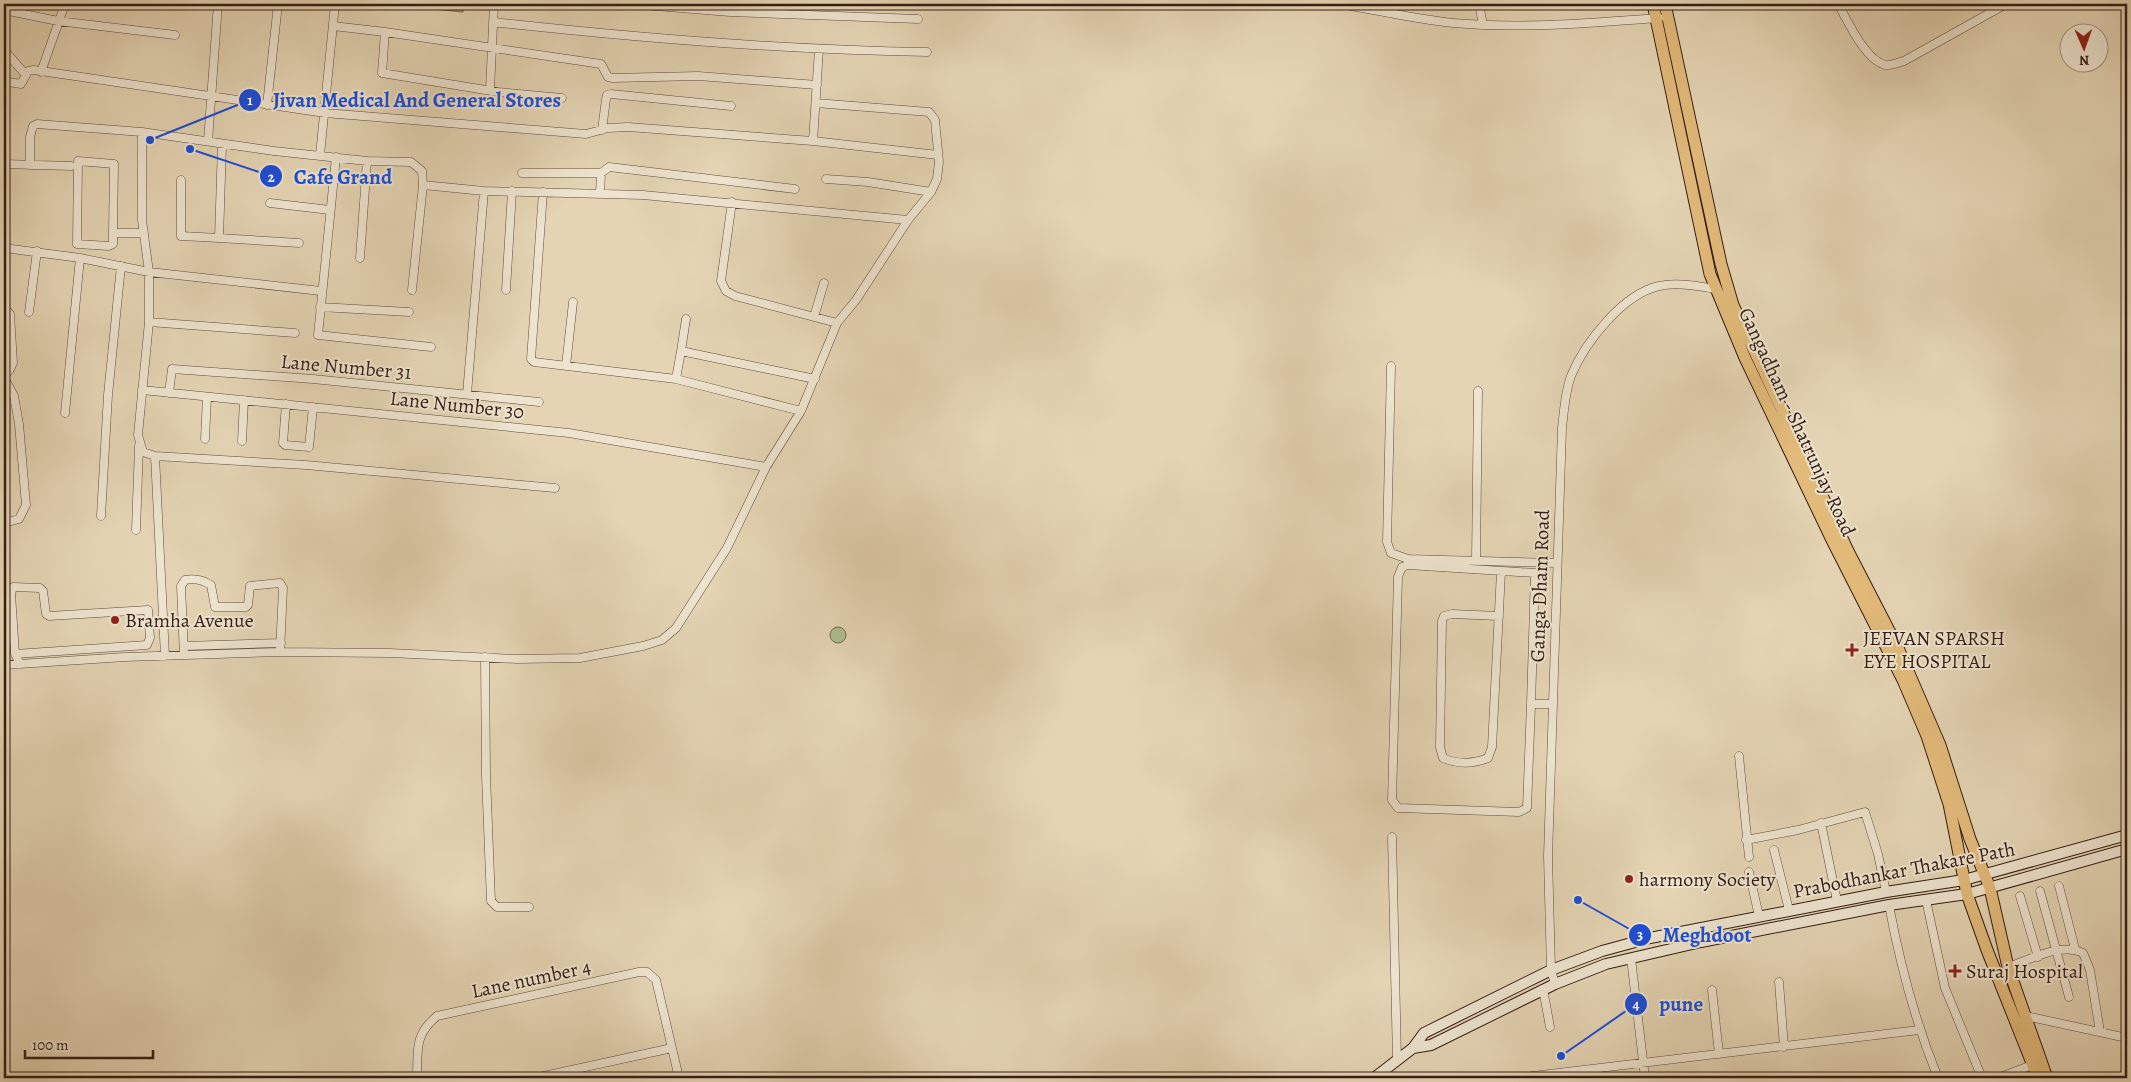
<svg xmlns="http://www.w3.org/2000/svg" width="2131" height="1082" font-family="Alegreya,serif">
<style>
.green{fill:#afbe90;stroke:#726e52}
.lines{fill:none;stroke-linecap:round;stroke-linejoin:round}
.street-casing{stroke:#614c3c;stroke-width:9}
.secondary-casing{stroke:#351e15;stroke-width:12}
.primary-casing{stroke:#351e15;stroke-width:13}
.street{stroke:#ede3ce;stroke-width:8}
.secondary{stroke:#ede3ce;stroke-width:10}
.primary{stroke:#e2ba7a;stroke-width:11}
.poi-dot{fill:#8f2418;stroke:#ede3ce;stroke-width:2}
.labels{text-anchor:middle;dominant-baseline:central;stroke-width:4;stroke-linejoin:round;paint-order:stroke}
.street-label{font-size:20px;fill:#351e15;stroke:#ede3ce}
.poi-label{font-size:20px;fill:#351e15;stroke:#ede3ce;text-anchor:start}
.leader{fill:none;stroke:#1d4ed8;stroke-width:2}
.callout-dot{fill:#1d4ed8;stroke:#ede3ce;stroke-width:2}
.mark-label{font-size:15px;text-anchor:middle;font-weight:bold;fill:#fff}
.callout-label{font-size:21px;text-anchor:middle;font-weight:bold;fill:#1d4ed8;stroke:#ede3ce;stroke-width:4;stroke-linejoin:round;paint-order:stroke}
</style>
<rect width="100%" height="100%" fill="#e4d4b3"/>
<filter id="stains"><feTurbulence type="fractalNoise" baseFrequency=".004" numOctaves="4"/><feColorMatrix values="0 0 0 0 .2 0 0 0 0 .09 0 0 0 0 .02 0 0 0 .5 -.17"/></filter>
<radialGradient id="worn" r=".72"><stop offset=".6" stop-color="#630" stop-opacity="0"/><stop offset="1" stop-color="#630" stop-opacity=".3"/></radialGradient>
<path class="green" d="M 382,4 L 463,4 L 463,12 Z
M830 635a8 8 0 1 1 16 0a8 8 0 1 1-16 0Z"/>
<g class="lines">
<g class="street-casing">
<path id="street" d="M 631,4 L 730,12 L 918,19
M 1340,4 C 1377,10 1415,19 1453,23 C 1522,29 1590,23 1659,18
M 1479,4 L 1483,25
M 1838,4 C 1848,21 1865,60 1885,65 C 1891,66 1899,62 1904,61 L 2006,4
M 4,10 L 58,21 L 175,35
M 493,22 C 638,38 782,50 927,52
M 333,26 L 385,32
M 4,50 L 26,75
M 41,72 L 65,4
M 8,82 L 21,84 L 28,71 L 34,70 L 325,113 L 586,134 L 608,128 L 628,127 L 813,141 L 938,155
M 490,90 L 494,4
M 562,98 L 498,92 L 382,73 L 385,32 L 601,64 L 608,77 L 613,78 L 698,76 L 817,85
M 267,105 L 278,4
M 602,130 L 606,99 L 607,95 L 611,94 L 731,106
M 142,132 L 142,220 L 149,272 L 149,322 L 138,435 L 143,452 L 155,456 L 165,656
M 208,141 L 218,4
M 813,141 L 819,49
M 222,145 L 219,238 L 299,243
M 320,155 L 335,4
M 336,157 L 318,335 L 431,347
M 4,164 L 71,166
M 30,165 L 30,137 L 33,126 L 37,124 L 142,132 L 274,151 L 367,161 L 411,162 L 422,171 L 423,185 L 484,191 L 643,195 L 908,220
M 522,173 L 601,173
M 826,179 L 868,182 L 931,192
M 181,180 L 181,236 L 219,238
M 543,192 L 531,359 L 534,362 L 676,379 L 801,411
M 600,194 L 601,173 L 609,167 L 795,189
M 732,202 L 721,281 L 726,291 L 735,296 L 837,323
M 270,203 L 330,210
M 113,233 L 113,244 L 109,246 L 77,244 L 78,161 L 114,164 L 113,233 L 144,233
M 4,248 L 80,258
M 360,258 L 367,161
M 412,290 L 423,185
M 506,290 L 512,191
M 320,307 L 409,312
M 4,308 L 10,314 L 13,363 L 9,371 L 4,372
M 29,312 L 37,251
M 814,317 L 824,283
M 149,322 L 295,333
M 681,351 L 686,319
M 566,366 L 573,302
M 1391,366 L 1387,542 L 1391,553 L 1408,559 L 1556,563
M 676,379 L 681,351 L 815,379
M 4,382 L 7,383 L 14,396 L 19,424 L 26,505 L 19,519 L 4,523
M 142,390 L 569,433 L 766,467
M 169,393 L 172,369 L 313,379 L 539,402
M 467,394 L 484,191
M 286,404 L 283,443 L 285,445 L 309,447 L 313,407
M 65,413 L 80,258 L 149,272 L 321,291
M 205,439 L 207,397
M 242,441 L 244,400
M 155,456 L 306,465 L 555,488
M 101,516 L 108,395 L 121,266
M 136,530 L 139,446
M 1476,561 L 1478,391
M 1499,616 L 1452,614 L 1444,616 L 1442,621 L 1440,747 L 1443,758 C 1459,765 1473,764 1488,758 L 1492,747 L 1501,572
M 184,646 L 281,643
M 15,654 L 147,645 L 150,638 L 148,610 L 49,616 L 46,614 L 43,591 L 40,588 L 13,587 L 11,594 L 15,654 L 20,664
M 184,655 L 181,586 L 185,580 C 194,578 203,580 211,585 L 215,607 L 246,607 L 248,605 L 250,586 L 280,583 L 283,588 L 280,652
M 485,657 L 486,776 L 491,901 L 497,907 L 529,907
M 4,665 L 125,657 L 280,652 L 390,653 L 517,659 L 580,658 L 643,646 L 662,640 L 676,628 L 727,548 L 766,467 L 801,411 L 837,323 L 856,300 L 908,220 L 931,192 L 937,179 L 939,162 L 935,120 L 929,112 L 816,103
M 1531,704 L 1535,573 L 1408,565 L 1402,567 L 1398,577 L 1392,800 L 1398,808 L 1519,812 L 1527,808 L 1531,704 L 1553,704
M 1739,756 L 1749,857
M 1821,823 L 1837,901
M 1392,837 L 1397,1060
M 1746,840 L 1798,830 L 1865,812 L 1878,854 L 1886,892
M 1774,850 L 1789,910
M 1749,872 L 1759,916
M 2059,886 L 2075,949
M 2040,891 L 2069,997
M 2020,896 L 2038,957
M 1926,900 L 1945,988 L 1982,1078
M 1889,905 C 1900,965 1915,1021 1938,1078
M 1631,958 L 1645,1078
M 2008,967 C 2030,960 2061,942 2083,953 L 2090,970 L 2100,1032
M 1779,982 L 1784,1047
M 1555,984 L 1551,970 L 1548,856 L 1562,428 C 1564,411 1565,392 1571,376 C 1585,342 1623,294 1659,286 C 1677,282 1698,286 1716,289
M 1543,989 L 1550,1027
M 1712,990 L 1719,1054
M 2026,1016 L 2127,1038
M 417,1078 C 418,1050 414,1035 437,1016 L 639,972 L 647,972 L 656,980 L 679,1078
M 535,1078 L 672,1048
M 1516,1078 L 1919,1030
M 1998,1078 L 2032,1065"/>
</g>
<g class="secondary-casing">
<path id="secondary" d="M 1413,1048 L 1431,1045 L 1555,984 L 1606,964 L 1701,942 L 1889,905 L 1967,894 L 2127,849
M 1374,1078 L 1413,1048 L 1424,1033 L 1551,970 L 1602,951 L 1650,938 L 1886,892 L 1964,880 L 2127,835"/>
</g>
<g class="primary-casing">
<path id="primary" d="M 1653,4 L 1710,274 L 1745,358 L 1831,538 L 1903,680 L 1927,736 L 1949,804 L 1967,894 L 1987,950 L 2038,1078
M 1665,4 L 1721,264 L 1733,305 L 1848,551 L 1898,648 L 1940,745 L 1970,839 L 1990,888 L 2008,967 L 2047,1078"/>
</g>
<use href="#street" class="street"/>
<use href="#secondary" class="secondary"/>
<use href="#primary" class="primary"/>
</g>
<g class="poi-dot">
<circle cx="115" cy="620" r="5"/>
<path d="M1849.5 642.5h5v5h5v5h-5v5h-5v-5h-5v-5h5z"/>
<circle cx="1629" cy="879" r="5"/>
<path d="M1952.5 963.5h5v5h5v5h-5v5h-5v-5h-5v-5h5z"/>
</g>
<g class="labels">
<g class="street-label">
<text transform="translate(346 367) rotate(5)">Lane Number 31</text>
<text transform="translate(457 405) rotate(6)">Lane Number 30</text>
<text transform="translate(1797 422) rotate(65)">Gangadham - Shatrunjay Road</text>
<text transform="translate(1540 586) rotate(-88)">Ganga Dham Road</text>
<text transform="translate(1904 870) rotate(-11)">Prabodhankar Thakare Path</text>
<text transform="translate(531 979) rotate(-12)">Lane number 4</text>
</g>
<g class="poi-label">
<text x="125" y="620">Bramha Avenue</text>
<text x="1863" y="638">JEEVAN SPARSH<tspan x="1863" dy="23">EYE HOSPITAL</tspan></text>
<text x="1639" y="879">harmony Society</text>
<text x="1966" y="971">Suraj Hospital</text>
</g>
</g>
<path class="leader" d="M150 140L250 100M190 149L271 176M1578 900L1640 935M1561 1056L1636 1004"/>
<g class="callout-dot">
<circle cx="150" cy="140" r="5"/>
<circle cx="190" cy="149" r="5"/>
<circle cx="1578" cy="900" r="5"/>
<circle cx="1561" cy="1056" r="5"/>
<circle cx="250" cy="100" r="12"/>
<circle cx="271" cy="176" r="12"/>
<circle cx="1640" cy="935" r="12"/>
<circle cx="1636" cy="1004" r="12"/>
</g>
<g class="mark-label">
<text x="250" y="105">1</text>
<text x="271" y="182">2</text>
<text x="1640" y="940">3</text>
<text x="1636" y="1009">4</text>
</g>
<g class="callout-label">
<text x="417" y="107">Jivan Medical And General Stores</text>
<text x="343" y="184">Cafe Grand</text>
<text x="1707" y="942">Meghdoot</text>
<text x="1681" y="1011">pune</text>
</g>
<rect width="2131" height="1082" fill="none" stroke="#e4d4b3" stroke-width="20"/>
<rect x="5" y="5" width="2121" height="1072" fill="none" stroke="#351e15" stroke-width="2.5"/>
<rect x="10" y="10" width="2111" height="1062" fill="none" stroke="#351e15"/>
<g transform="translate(2084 48) rotate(178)"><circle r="24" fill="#ede3ce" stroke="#a39484"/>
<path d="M0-4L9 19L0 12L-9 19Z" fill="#8f2418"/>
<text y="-8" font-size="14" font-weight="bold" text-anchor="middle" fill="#351e15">N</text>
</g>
<path d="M25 1050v8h128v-8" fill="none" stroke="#351e15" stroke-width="2.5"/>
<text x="32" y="1050" font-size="15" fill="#351e15" stroke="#ede3ce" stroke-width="4" paint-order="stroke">100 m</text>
<rect width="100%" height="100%" filter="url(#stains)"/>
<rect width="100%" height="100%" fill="url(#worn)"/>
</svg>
